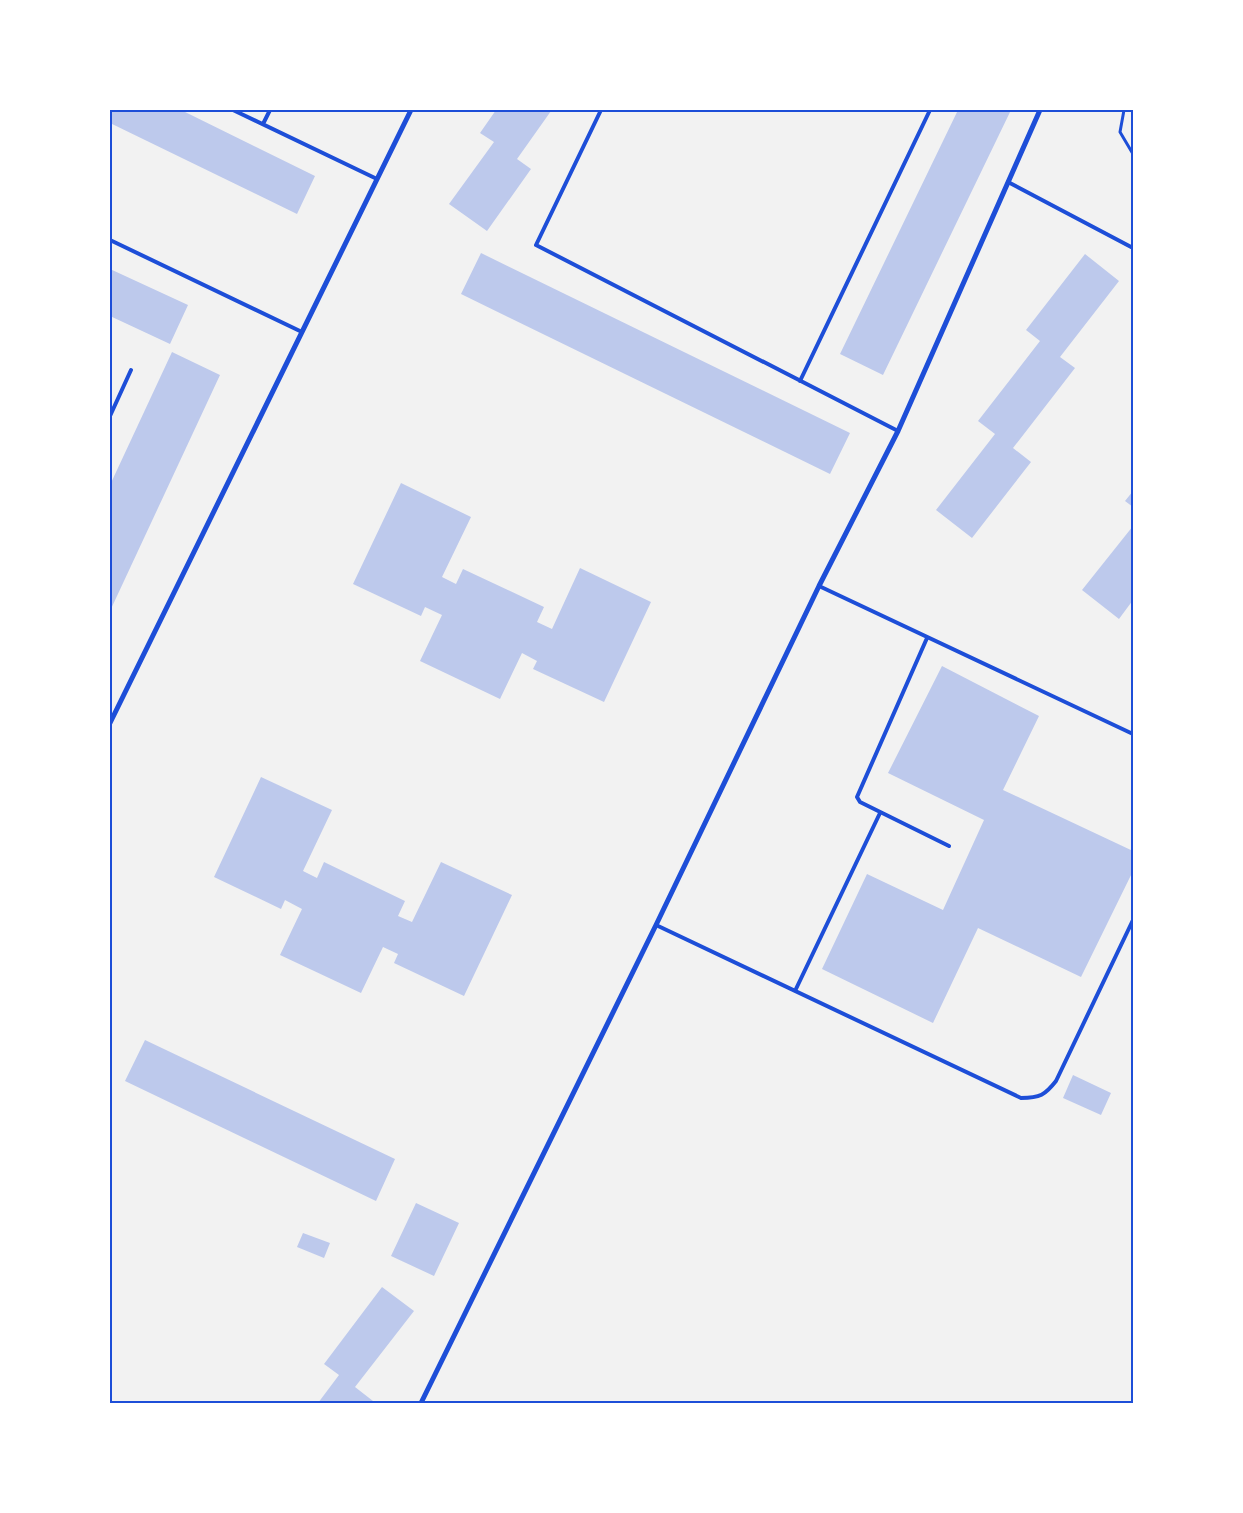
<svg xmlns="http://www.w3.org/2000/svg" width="1243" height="1513" font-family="Barlow,sans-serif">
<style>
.building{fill:#bdc9ec}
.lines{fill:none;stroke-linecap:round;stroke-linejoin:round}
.path{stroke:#1d4ed8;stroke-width:3}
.service{stroke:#1d4ed8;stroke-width:4}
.minor{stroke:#1d4ed8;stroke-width:5}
.neatline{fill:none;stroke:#1d4ed8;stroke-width:2}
</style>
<rect width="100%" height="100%" fill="#f2f2f2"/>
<path class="building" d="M 110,110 L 181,110 L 315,176 L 297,214 L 110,123 Z
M 496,110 L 551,111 L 517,159 L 531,169 L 487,231 L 449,204 L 494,142 L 480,133 Z
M 958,110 L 1011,110 L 883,375 L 840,354 Z
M 481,253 L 850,433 L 830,474 L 461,294 Z
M 1085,254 L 1119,281 L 1060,357 L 1075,368 L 1013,448 L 1031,462 L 972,538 L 936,510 L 995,434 L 978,421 L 1040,341 L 1026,330 Z
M 110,269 L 188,305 L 170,344 L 110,316 Z
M 172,352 L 220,375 L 110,611 L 110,485 Z
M 401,483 L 471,517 L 442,577 L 456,584 L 463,569 L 544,607 L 537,622 L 552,629 L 580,568 L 651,602 L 604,702 L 533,669 L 537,661 L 522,653 L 500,699 L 420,661 L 442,615 L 425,607 L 421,616 L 353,584 Z
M 1133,491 L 1133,507 L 1125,501 Z
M 1133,526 L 1133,600 L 1119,619 L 1082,590 Z
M 942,666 L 1039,716 L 1003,790 L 1133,851 L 1133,871 L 1081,977 L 978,928 L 933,1023 L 822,969 L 867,874 L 943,910 L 984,820 L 888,773 Z
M 261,777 L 332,810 L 303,871 L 317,878 L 324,862 L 405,901 L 398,916 L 412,922 L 441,862 L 512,895 L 464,996 L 394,963 L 398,954 L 383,947 L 361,993 L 280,955 L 302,909 L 285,900 L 281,909 L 214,877 Z
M 145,1040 L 395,1159 L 376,1201 L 125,1081 Z
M 1073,1075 L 1111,1093 L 1101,1115 L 1063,1098 Z
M 416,1203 L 459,1223 L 434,1276 L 391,1256 Z
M 303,1233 L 330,1243 L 324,1258 L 297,1247 Z
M 382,1287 L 414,1311 L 355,1387 L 373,1401 L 371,1403 L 318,1403 L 339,1375 L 324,1364 Z"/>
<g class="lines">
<path class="path" d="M 1124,110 L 1120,132 L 1133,154"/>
<path class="service" d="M 233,110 L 377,179
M 601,110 L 536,245 L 898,431
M 263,124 L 270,110
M 1008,182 L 1133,248
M 110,240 L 302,332
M 800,381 L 930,110
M 110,416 L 131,370
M 819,586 L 1133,734
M 927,638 L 857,797 L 860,802 L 949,846
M 656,925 L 1021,1098 C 1040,1098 1045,1095 1056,1081 L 1133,920
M 795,991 L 880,813"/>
<path class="minor" d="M 110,723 L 411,110
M 421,1403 L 656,925 L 819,586 L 898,431 L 1040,110"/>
</g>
<rect width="1243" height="1513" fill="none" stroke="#ffffff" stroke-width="222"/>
<rect x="111" y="111" width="1021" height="1291" class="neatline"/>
</svg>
